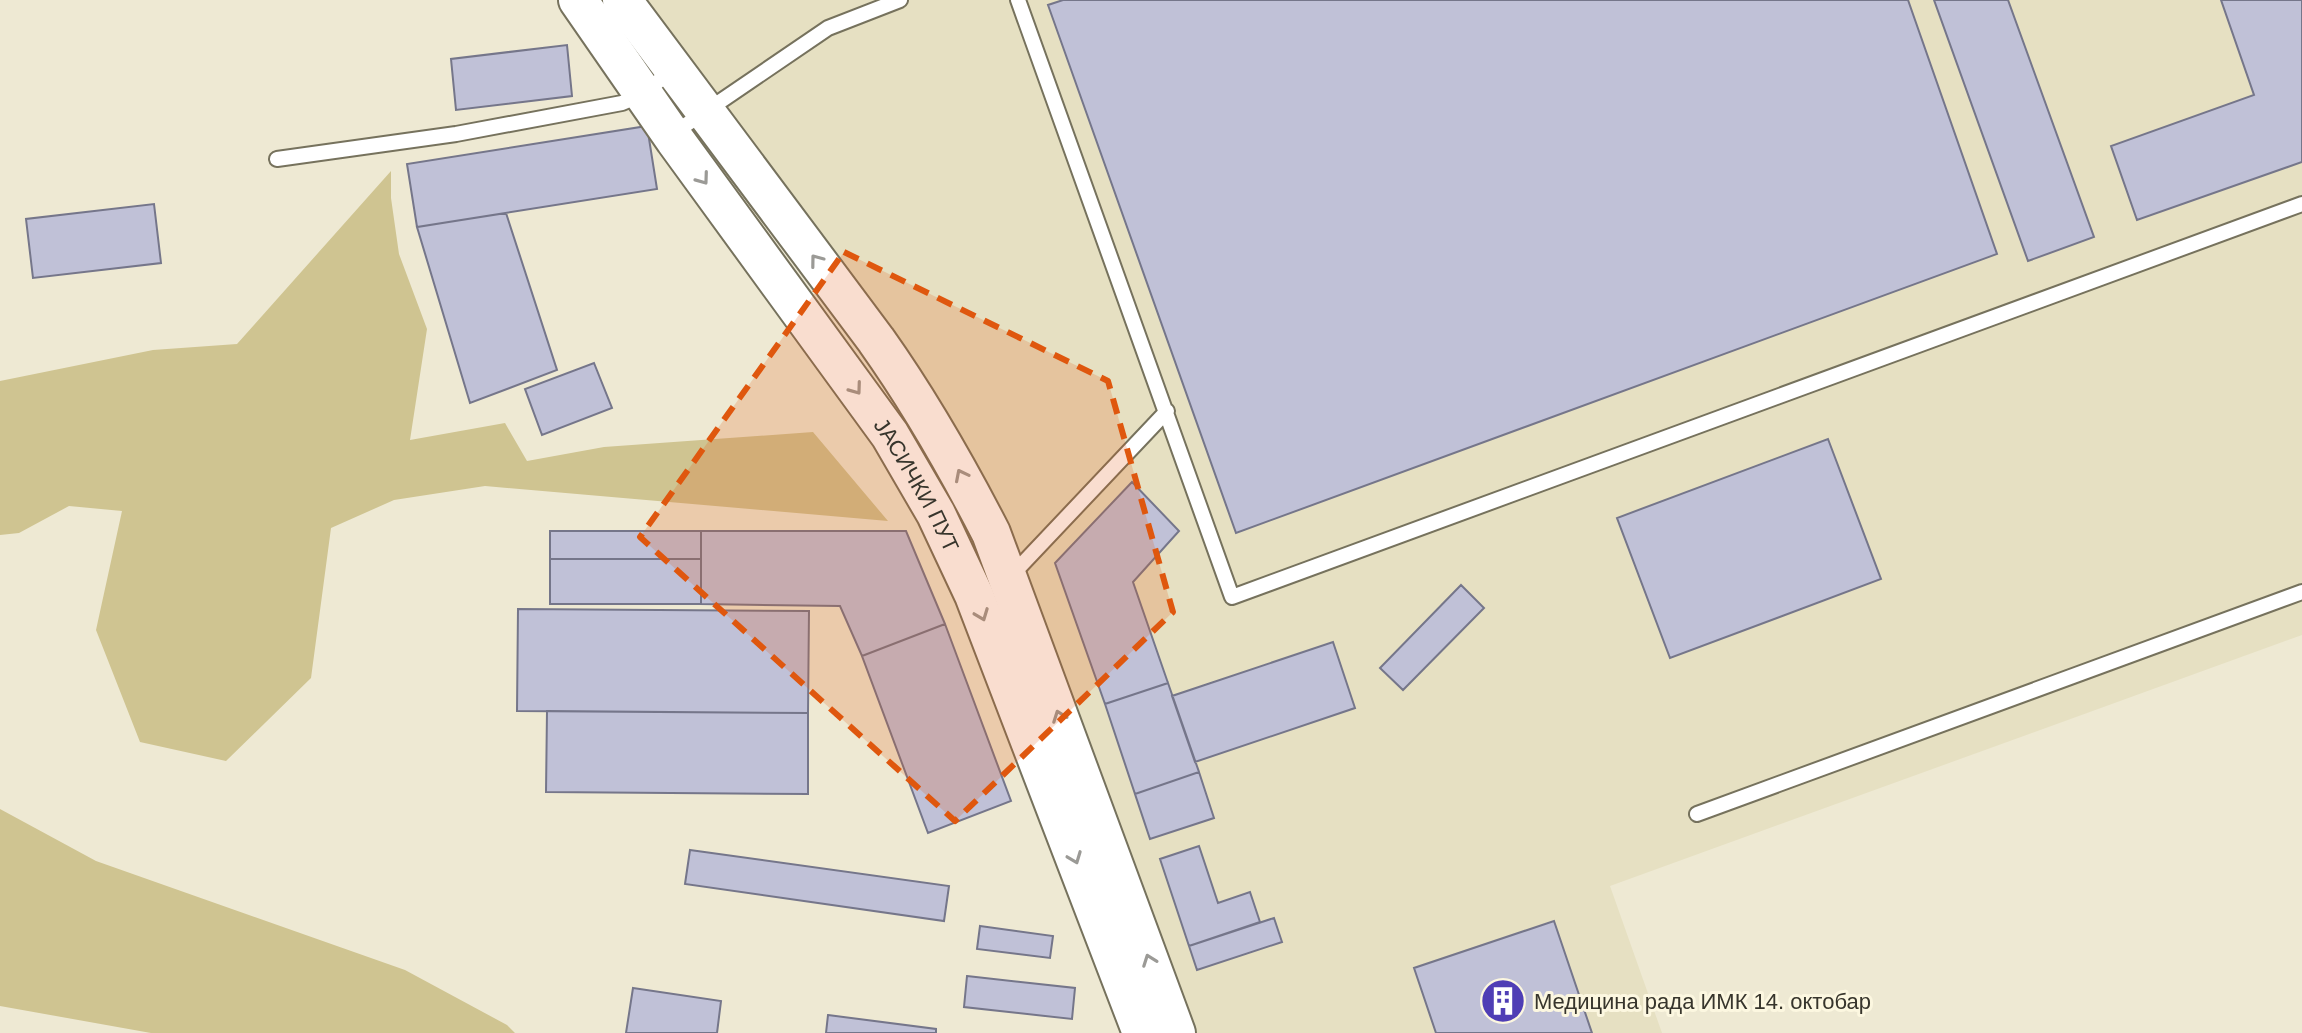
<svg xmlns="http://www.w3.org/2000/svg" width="2302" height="1033" font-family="Helvetica,sans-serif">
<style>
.built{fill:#e6e0c2}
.green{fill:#cfc491}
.building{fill:#c0c1d7;stroke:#75768a;stroke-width:2}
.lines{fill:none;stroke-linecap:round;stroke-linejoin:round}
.lane-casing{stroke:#76725d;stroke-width:18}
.secondary-casing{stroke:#76725d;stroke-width:42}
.lane{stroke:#fff;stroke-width:14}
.secondary{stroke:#fff;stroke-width:38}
.oneway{stroke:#9b9a96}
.marked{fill:#df570e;fill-opacity:0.2;stroke:#df570e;stroke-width:6;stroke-dasharray:16 10;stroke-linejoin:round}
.labels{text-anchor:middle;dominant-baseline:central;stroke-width:6;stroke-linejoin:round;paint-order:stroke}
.street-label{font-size:22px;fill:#37352c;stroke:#fcf7e0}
.poi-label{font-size:22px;fill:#37352c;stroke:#fcf7e0;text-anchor:start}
</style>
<rect width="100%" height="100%" fill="#eee9d3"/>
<path class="built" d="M 624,0 L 2302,0 L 2302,635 L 1610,886 L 1662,1033 L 1176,1033 L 991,533 Z"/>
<path class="green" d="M 391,171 L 391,198 L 399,254 L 427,329 L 410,440 L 505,423 L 527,461 L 604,447 L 813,432 L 888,521 L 485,486 L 394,500 L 331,528 L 311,678 L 226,761 L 140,742 L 96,630 L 122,511 L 69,506 L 19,533 L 0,535 L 0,381 L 153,350 L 237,344 Z
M 0,809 L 96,861 L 405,970 L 507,1025 L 515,1033 L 151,1033 L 0,1006 Z"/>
<path class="building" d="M 1063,0 L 1908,0 L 1997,254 L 1236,533 L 1048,5 Z
M 1934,0 L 2008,0 L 2094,237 L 2028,261 Z
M 2221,0 L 2302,0 L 2302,162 L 2137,220 L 2111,146 L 2254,95 Z
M 567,45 L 572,96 L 456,110 L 451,59 Z
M 647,126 L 657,189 L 417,227 L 407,164 Z
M 154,204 L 161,263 L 33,278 L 26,219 Z
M 506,213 L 557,370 L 470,403 L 417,227 Z
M 594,363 L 612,408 L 542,435 L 525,389 Z
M 1828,439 L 1881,579 L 1670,658 L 1617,518 Z
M 1132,482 L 1179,531 L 1133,582 L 1168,683 L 1105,704 L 1055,563 Z
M 550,531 L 701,531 L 701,559 L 550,559 Z
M 701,531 L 906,531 L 945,624 L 862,656 L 840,606 L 701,604 Z
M 550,559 L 701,559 L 701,604 L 550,604 Z
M 1461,585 L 1484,608 L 1403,690 L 1380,668 Z
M 518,609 L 809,611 L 808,713 L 517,711 Z
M 945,624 L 1011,801 L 928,833 L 862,656 Z
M 1333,642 L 1355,708 L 1195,762 L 1172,696 Z
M 1168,683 L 1199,772 L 1135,794 L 1105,704 Z
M 547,711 L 808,713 L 808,794 L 546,792 Z
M 1199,772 L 1214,818 L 1150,839 L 1135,794 Z
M 1199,846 L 1218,903 L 1250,892 L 1260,922 L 1189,946 L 1160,859 Z
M 690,850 L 949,886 L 944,921 L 685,884 Z
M 1274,918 L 1282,942 L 1197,970 L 1189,946 Z
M 1554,921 L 1592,1033 L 1436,1033 L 1414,968 Z
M 980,926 L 1053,936 L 1050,958 L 977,949 Z
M 967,976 L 1075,988 L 1072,1019 L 964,1007 Z
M 633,988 L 721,1001 L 717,1033 L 626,1033 Z
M 828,1015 L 936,1029 L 936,1033 L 826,1033 Z"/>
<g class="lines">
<g class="lane-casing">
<path id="lane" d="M 1018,0 L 1232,597 L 2302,204
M 671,135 L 828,28 L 900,0
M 277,159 L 456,134 L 622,103 L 643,94 L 673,69
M 1011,576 L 1167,411
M 1697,814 L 2302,592"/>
</g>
<g class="secondary-casing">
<g id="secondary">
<path id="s1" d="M 578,0 L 675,140 L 890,435 L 936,514 L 974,595 L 1142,1033"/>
<path d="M 622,0 L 876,340 C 920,402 956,465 991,533 L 1176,1033"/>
</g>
</g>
<use href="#lane" class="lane"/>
<use href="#secondary" class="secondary"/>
</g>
<defs><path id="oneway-chevron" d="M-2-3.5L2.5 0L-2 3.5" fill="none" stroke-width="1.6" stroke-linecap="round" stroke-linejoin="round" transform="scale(2)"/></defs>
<g class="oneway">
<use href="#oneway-chevron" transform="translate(703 179) rotate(54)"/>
<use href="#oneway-chevron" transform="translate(816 260) rotate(-127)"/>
<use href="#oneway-chevron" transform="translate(856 389) rotate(54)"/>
<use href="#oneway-chevron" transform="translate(961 475) rotate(-117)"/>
<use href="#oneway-chevron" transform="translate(982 615) rotate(69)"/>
<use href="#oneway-chevron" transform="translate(1059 716) rotate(-110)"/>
<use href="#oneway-chevron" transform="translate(1075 858) rotate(69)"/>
<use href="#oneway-chevron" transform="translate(1149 960) rotate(-110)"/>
</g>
<path class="marked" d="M 844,252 L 1108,381 L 1173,612 L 955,821 L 640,537 Z"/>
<defs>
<g id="building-disc" transform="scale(2.3)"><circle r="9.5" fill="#4f3eb5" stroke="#fcf7e0"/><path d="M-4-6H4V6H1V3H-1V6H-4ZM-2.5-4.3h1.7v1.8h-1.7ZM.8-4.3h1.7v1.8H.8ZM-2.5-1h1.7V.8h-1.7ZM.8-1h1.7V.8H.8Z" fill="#fff"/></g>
</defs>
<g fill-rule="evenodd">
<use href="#building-disc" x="1503" y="1001"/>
</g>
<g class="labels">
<g class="street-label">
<text stroke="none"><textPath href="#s1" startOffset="592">ЈАСИЧКИ ПУТ</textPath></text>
</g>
<g class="poi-label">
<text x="1534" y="1001">Медицина рада ИМК 14. октобар</text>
</g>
</g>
</svg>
